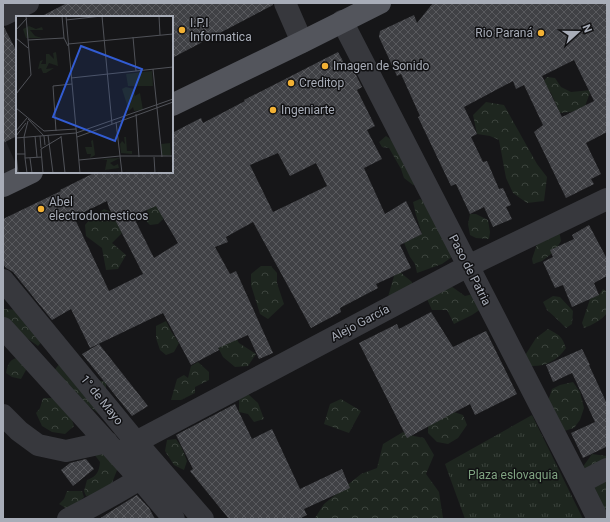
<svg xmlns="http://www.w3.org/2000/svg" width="610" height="522" font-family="Roboto,sans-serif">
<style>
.built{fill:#222225}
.forest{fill:url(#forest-crowns)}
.park{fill:url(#park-tufts)}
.building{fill:url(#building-cross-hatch);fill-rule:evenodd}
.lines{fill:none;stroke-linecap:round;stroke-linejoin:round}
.minor{stroke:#37383d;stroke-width:22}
.major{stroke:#53555c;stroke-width:22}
.poi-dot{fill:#f2b134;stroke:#111113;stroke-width:1.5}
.labels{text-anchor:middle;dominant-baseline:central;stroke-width:3;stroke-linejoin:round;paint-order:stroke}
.poi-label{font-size:12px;fill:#a8adb8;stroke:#111113;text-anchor:start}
.street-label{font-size:12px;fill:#a8adb8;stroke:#111113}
.park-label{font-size:12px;fill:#7fa381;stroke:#111113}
.inset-road{fill:none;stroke:#505258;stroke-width:1}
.view{fill:#325cd3;fill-opacity:0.15;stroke:#325cd3;stroke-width:2}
.inset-edge{fill:none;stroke:#a8adb8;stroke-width:2}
</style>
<defs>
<pattern id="forest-crowns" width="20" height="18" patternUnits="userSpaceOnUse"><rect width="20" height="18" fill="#1e261f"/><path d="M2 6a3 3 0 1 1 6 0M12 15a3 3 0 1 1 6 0" fill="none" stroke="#3c433d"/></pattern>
<pattern id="park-tufts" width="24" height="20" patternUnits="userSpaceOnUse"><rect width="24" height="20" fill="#1e261f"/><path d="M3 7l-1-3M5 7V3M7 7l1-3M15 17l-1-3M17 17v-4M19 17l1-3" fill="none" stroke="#3c433d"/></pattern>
<pattern id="building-cross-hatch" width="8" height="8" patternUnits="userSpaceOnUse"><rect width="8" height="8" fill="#404145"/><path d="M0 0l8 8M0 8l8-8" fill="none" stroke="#595a5e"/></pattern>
</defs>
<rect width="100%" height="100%" fill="#161618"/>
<path class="built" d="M 3,135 L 17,166 L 17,172 L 3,187 Z"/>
<path class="forest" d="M 547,77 L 555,78 L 561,87 L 571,92 L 591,90 L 585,106 L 578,111 L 560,113 L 551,93 L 542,83 Z
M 486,102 L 504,105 L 537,164 L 547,177 L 544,201 L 527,203 L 513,193 L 506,178 L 499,140 L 490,136 L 477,134 L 473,115 Z
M 386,136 L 396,143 L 427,185 L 413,185 L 404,178 L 401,169 L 389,148 L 382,147 L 379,142 Z
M 155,192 L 165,217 L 158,224 L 150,225 L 146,221 L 148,204 Z
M 420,199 L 431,205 L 452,257 L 442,264 L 417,273 L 415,264 L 410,257 L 404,243 L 422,234 L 416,215 L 413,202 Z
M 104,209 L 116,214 L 122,233 L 112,243 L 126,255 L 118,269 L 106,270 L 102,248 L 86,236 L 85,225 L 91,218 Z
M 470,214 L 476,214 L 488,220 L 490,232 L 489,239 L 476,238 L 470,235 L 468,224 Z
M 559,230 L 561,241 L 555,251 L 542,261 L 533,264 L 532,259 L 540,235 Z
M 261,266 L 271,266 L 277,273 L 277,283 L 284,304 L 268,319 L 260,314 L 251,285 L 251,274 Z
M 400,272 L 412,282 L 412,290 L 388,297 L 394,276 Z
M 451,286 L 465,296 L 481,292 L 484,307 L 472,315 L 454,324 L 447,310 L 432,310 L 426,297 Z
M 603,289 L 607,292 L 607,313 C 602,320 592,325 584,328 L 582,323 L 590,299 L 599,295 Z
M 212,296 L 239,343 L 256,354 L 248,366 L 235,367 L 223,357 L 210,332 Z
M 553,296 L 560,297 L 573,311 L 572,324 L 566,328 L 557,319 L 547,310 L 543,302 Z
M 3,309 L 22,310 L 45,338 L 38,346 L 24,336 L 3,326 Z
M 166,321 L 171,331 L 179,343 L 174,352 L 166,355 L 160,350 L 156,338 L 156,326 Z
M 548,329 C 559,335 562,336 566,348 C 557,361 545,367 529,366 L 524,357 L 536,338 Z
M 21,357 L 26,370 L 21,379 L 12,377 L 6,373 C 8,362 10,359 21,357 Z
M 63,359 L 88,378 L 106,382 L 106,419 L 83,402 L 53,372 Z
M 198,362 L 209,372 L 209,380 L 195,387 L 195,393 L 181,400 L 171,400 L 177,379 L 184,375 L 188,378 L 191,366 Z
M 573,382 L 580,392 L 584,408 L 580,420 L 574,428 L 561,432 L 546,407 L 552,389 L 560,385 Z
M 248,394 L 258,403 L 264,419 L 254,422 L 248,414 L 239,412 L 239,395 Z
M 43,398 L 54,398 L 72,420 L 74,426 L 65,434 L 52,432 L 42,426 L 36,413 L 40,408 Z
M 341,399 L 361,411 L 349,433 L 324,424 L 330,404 Z
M 454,412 L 463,415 L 467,425 L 458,438 L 448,444 L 437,442 L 428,433 L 428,427 L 434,418 Z
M 403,432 L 414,436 L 424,438 L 434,455 L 426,474 L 439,492 L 443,518 L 442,519 L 312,519 L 315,518 L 324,504 L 361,474 L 377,468 L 383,444 Z
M 176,439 L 182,448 L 187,461 L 184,470 L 174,465 L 165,451 L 167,440 Z
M 100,445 L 119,465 L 112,483 L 97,495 L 86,496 L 84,491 L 87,480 C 97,476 99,472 100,462 L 94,454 Z
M 592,454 L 607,456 L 607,519 L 582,468 Z
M 67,491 L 82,491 L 84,497 L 69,510 L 59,504 L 64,499 Z"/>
<path class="park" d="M 532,415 L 583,519 L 465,519 L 445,464 Z"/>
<path class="building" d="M 67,3 L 273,3 L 273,5 L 172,58 L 172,17 L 40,17 Z
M 433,3 L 607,3 L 607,132 L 586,143 L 601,174 L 591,179 L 594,184 L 566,198 L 534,132 L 543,125 L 524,85 L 516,89 L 513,81 L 464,107 L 477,134 L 471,137 L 483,162 L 487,161 L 499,189 L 503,188 L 511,205 L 506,207 L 512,219 L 493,227 L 484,207 L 470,214 L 456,184 L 451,186 L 418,117 L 420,116 L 401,74 L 397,76 L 379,37 L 380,31 L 414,15 L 417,23 ZM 574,60 L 594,101 L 562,117 L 542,76 Z
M 3,27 L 4,27 L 17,52 L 17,136 L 3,143 Z
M 338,52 L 345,65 L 350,63 L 362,87 L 357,90 L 375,126 L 367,130 L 382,159 L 364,168 L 385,214 L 406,201 L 422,234 L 400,245 L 411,268 L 376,284 L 378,288 L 340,308 L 341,312 L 311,328 L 253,222 L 226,237 L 228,242 L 215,247 L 230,274 L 236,271 L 273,353 L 259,359 L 248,335 L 218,348 L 219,350 L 191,365 L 163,313 L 90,348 L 71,309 L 52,320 L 13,272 L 6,268 L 3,264 L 3,219 L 61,191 L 60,190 L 96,172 L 172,172 L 172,133 L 201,118 L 203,123 L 245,101 L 244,100 ZM 278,153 L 290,176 L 316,163 L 327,186 L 273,212 L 250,165 ZM 107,201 L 109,208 L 143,274 L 109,291 L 74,217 ZM 156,206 L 178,243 L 154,258 L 133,216 Z
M 589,225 L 607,259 L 607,276 L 594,283 L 599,295 L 572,307 L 563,285 L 555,288 L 543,262 L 553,257 L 550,250 L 574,239 L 572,235 Z
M 431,312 L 453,347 L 486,331 L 517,394 L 475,415 L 470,404 L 407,438 L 359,343 L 397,324 L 399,329 Z
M 99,344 L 148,406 L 132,416 L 82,354 Z
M 582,349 L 590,365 L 589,365 L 607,404 L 607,448 L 606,447 L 583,458 L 571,433 L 595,422 L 572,373 L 553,382 L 546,365 Z
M 235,404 L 252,439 L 272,429 L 300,489 L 342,469 L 350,488 L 304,509 L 307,515 L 299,519 L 229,519 L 190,471 L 193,469 L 176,435 Z
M 86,459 L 94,469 L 73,486 L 61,470 L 70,463 Z
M 137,495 L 149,508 L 155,519 L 99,519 L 116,508 Z"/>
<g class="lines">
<path class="minor" d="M 285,3 L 302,42
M 3,15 L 28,3
M 342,21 L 580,483 L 598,519
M 3,280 L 136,442 L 203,519
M 3,328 L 140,479 L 174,519
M 3,415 L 19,431 L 38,445 L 66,451 L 107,442
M 118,455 L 136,442 L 468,266 L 607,199
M 580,483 L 607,469
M 68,519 C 97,504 125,489 152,471"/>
<path class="major" d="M 172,105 L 302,42 L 380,3
M 3,186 L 32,172"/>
</g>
<g class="poi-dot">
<circle cx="182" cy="30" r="4"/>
<circle cx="541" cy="33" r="4"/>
<circle cx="325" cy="66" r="4"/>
<circle cx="291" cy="83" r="4"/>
<circle cx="273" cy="110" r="4"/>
<circle cx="41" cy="209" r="4"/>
</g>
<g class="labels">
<g class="poi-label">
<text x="190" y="23">I.P.I<tspan x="190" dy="14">Informatica</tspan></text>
<text x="533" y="33" text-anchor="end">Rio Paraná</text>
<text x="333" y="66">Imagen de Sonido</text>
<text x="299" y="83">Creditop</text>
<text x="281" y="110">Ingeniarte</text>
<text x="49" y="202">Abel<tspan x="49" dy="14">electrodomesticos</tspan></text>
</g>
<g class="street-label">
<text transform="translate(470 270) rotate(63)">Paso de Patria</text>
<text transform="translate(360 323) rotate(-28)">Alejo García</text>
<text transform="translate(102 400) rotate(51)">1° de Mayo</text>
</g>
<g class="park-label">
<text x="513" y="475">Plaza eslovaquia</text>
</g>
</g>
<g transform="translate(16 16)">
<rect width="157" height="157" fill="#161618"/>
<path d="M 13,10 L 20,13 L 26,11 L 27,14 L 14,14 L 19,20 L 26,22 L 10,22 L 7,13 ZM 40,36 L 42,50 L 33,47 L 30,53 L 38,52 L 30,57 L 27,57 L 25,52 L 22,53 L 24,45 L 27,44 L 25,48 L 30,48 L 30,38 L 33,38 L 38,43 L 37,37 ZM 110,71 L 118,73 L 119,80 L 124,77 L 127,94 L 118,95 L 117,91 L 113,95 L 106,73 ZM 108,121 L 110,121 L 111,135 L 116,135 L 116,138 L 105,137 L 104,128 L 106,125 L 109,128 ZM 77,124 L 79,139 L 74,142 L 75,138 L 71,138 L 69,131 L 76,131 L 75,125 ZM 104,142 L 94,147 L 98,150 L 102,148 L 103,152 L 89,154 L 91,144 L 85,143 Z" fill="#1e261f"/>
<path d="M 136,55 L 137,70 L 112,70 L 110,58 ZM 154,127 L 155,139 L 146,140 L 145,128 Z" fill="#1e261f"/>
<path class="inset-road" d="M 46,0 L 48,22 L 52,30M 50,0 L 64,157M 86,0 L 96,108M 143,0 L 144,19M 50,4 L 86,0M 0,14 L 11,2M 117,21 L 120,55M 0,22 L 12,32M 12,24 L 48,22M 52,28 L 157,18M 137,53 L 146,141M 55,62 L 157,51M 0,78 L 15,59 L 10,0M 0,92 L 28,115 L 60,113M 120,98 L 123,141M 12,103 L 28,120 L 29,129M 100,106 L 106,157M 0,115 L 11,102M 40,115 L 37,70 L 56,68M 32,119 L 37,157M 0,120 L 10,107M 19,120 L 21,141M 24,120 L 25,132M 45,120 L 49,157M 61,121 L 157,86M 0,122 L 60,117 L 157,83M 0,138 L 9,138 L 9,142 L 26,141M 0,138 L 2,157M 9,138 L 8,121 L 12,105M 138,141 L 139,157M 9,142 L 11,157M 14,142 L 16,157M 63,144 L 104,140 L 157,140M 27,157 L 25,133 L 45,121"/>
<path class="view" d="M 65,30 L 126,53 L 99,125 L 37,101 Z"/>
<rect width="157" height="157" class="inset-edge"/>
</g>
<rect width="610" height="522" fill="none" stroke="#a8adb8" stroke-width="8"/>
<g transform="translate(578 32) rotate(69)" stroke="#111113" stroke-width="3" paint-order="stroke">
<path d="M0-3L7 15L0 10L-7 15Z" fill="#a8adb8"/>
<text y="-6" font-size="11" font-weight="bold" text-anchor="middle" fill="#a8adb8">N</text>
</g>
</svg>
